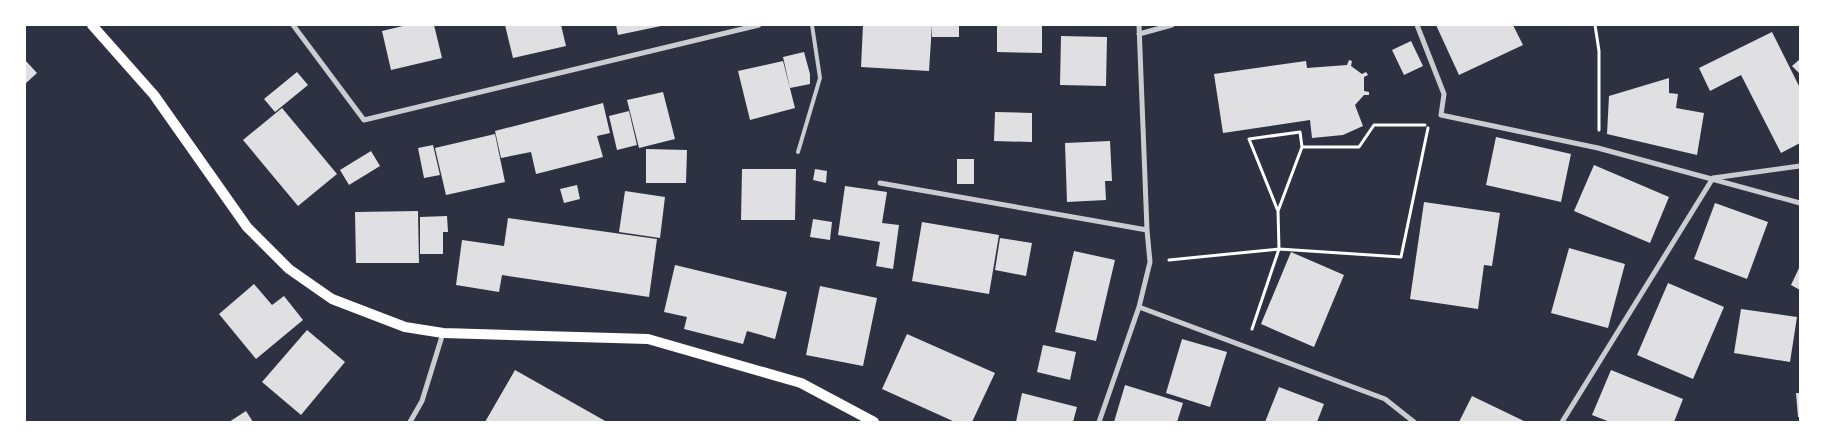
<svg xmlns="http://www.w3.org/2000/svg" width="1825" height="447" font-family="'Source Serif 4',serif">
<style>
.building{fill:#e0e0e3}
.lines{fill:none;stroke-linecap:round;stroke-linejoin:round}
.path{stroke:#fff;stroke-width:3}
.service{stroke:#caccd0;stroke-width:4}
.minor{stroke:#caccd0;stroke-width:5}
.secondary{stroke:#fff;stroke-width:10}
</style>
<rect width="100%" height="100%" fill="#2d3142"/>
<path class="building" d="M 407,25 L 434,25 L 442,58 L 391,70 L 382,31 Z
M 505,25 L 561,25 L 566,46 L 513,58 Z
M 616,25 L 661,25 L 661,26 L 618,35 Z
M 863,25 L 932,25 L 929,71 L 861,67 Z
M 932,25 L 959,25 L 959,37 L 932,37 Z
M 997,25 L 1042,25 L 1042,53 L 997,52 Z
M 1436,25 L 1513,25 L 1523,45 L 1459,75 Z
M 1772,32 L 1800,88 L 1800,143 L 1781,153 L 1741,75 L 1710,91 L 1699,68 Z
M 1061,36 L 1107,37 L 1106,86 L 1060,85 Z
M 1411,41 L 1423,66 L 1404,75 L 1392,50 Z
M 804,52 L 810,74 L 810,84 L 790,88 L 783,57 Z
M 1800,59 L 1800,74 L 1792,66 Z
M 25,60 L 37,73 L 25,84 Z
M 1349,60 L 1352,61 L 1351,66 L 1362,74 L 1366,72 L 1368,75 L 1364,77 L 1364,91 L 1369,92 L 1369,95 L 1364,95 L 1355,105 L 1363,126 L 1343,135 L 1312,138 L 1310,120 L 1223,133 L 1214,74 L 1306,61 L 1307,68 L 1347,65 Z
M 783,61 L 795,108 L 750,120 L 738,71 Z
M 297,72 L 308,85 L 275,112 L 264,99 Z
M 1669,78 L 1669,93 L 1678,94 L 1676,108 L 1704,113 L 1697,155 L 1607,134 L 1609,96 Z
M 663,92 L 675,139 L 639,148 L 627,100 Z
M 603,103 L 610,133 L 597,136 L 603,157 L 536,174 L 531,152 L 501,158 L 495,131 Z
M 282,108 L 337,174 L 298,206 L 243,140 Z
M 629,111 L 637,145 L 617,150 L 609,116 Z
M 995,112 L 1032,113 L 1032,142 L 994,141 Z
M 495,134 L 505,182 L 446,195 L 435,148 Z
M 1496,137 L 1571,154 L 1561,202 L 1486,185 Z
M 1110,141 L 1112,181 L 1105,181 L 1106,200 L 1067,202 L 1065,143 Z
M 433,145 L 440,175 L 424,178 L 418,148 Z
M 646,149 L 687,150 L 686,183 L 646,183 Z
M 371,151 L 380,166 L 349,185 L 340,170 Z
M 957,159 L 974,159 L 974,184 L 957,184 Z
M 1594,165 L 1669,197 L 1650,243 L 1574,211 Z
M 742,169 L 796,169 L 795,220 L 741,220 Z
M 815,169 L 827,171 L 826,183 L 813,180 Z
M 577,185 L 580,199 L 564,203 L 560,189 Z
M 845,186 L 887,192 L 882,223 L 899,225 L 893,269 L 876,266 L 880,242 L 838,235 Z
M 625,191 L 665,197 L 660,238 L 619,232 Z
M 1424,202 L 1500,213 L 1492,266 L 1484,265 L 1478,309 L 1410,299 Z
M 1715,203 L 1768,222 L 1747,279 L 1694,259 Z
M 418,211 L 419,263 L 356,263 L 355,212 Z
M 447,216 L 448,232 L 443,232 L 443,254 L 420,254 L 420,217 Z
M 508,218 L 657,239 L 649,297 L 502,275 L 499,292 L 456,285 L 462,240 L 504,246 Z
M 813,219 L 832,222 L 830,240 L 810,237 Z
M 922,222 L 999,235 L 989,294 L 912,281 Z
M 1000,238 L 1032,243 L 1026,276 L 995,270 Z
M 1569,248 L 1625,264 L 1608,328 L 1551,313 Z
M 1074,251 L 1115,260 L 1096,341 L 1055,332 Z
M 1291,252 L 1344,275 L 1314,347 L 1261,324 Z
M 675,265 L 787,292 L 775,339 L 747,331 L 743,344 L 684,329 L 687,317 L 664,312 Z
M 1800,266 L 1800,290 L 1791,285 Z
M 1668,283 L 1724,307 L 1693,379 L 1637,355 Z
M 254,284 L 272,305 L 284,296 L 303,320 L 256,359 L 219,314 Z
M 820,286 L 877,298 L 863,366 L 806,355 Z
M 1741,309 L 1797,317 L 1790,362 L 1734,353 Z
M 307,330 L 345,362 L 301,415 L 262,382 Z
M 907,334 L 995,373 L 972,422 L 955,422 L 882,389 Z
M 1182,339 L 1227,352 L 1210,407 L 1166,393 Z
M 1043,345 L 1076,352 L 1070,380 L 1037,372 Z
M 515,370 L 607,422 L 485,422 Z
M 1611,370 L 1683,399 L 1674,422 L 1610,422 L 1592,415 Z
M 1125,385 L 1183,403 L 1177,422 L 1114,422 Z
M 1279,387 L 1324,404 L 1317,422 L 1265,422 Z
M 1022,393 L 1077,407 L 1073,422 L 1016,422 Z
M 1796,393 L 1800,393 L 1800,417 L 1798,417 Z
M 1472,396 L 1526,422 L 1459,422 Z
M 246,411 L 253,422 L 229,422 Z"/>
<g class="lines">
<path class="path" d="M 1595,25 L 1599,51 L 1599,130
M 1425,125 L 1374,125 L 1359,147 L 1302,147 L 1300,132 L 1249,139 L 1278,211 L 1279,249 L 1401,257 L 1428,128
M 1278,211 L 1302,147
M 1169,260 L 1279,249 L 1252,329"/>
<path class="service" d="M 798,152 L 820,78 L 812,25"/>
<path class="minor" d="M 293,25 L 364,120 L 759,25
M 1417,25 L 1444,94 L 1441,115 L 1598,148 L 1800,203
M 1139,34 L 1172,25
M 880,183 L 1147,230
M 1139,307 L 1385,399 L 1414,422
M 410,422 L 422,401 L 443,333
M 1099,422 L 1139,307 L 1150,262 L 1147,230 L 1139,25
M 1562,422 L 1713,178 L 1800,166"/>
<path class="secondary" d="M 92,25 L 154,95 L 247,227 L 289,269 L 332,299 L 405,327 L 443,333 L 648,339 L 801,383 L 874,422"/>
</g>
<rect width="1825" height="447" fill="none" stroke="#ffffff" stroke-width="52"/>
</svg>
